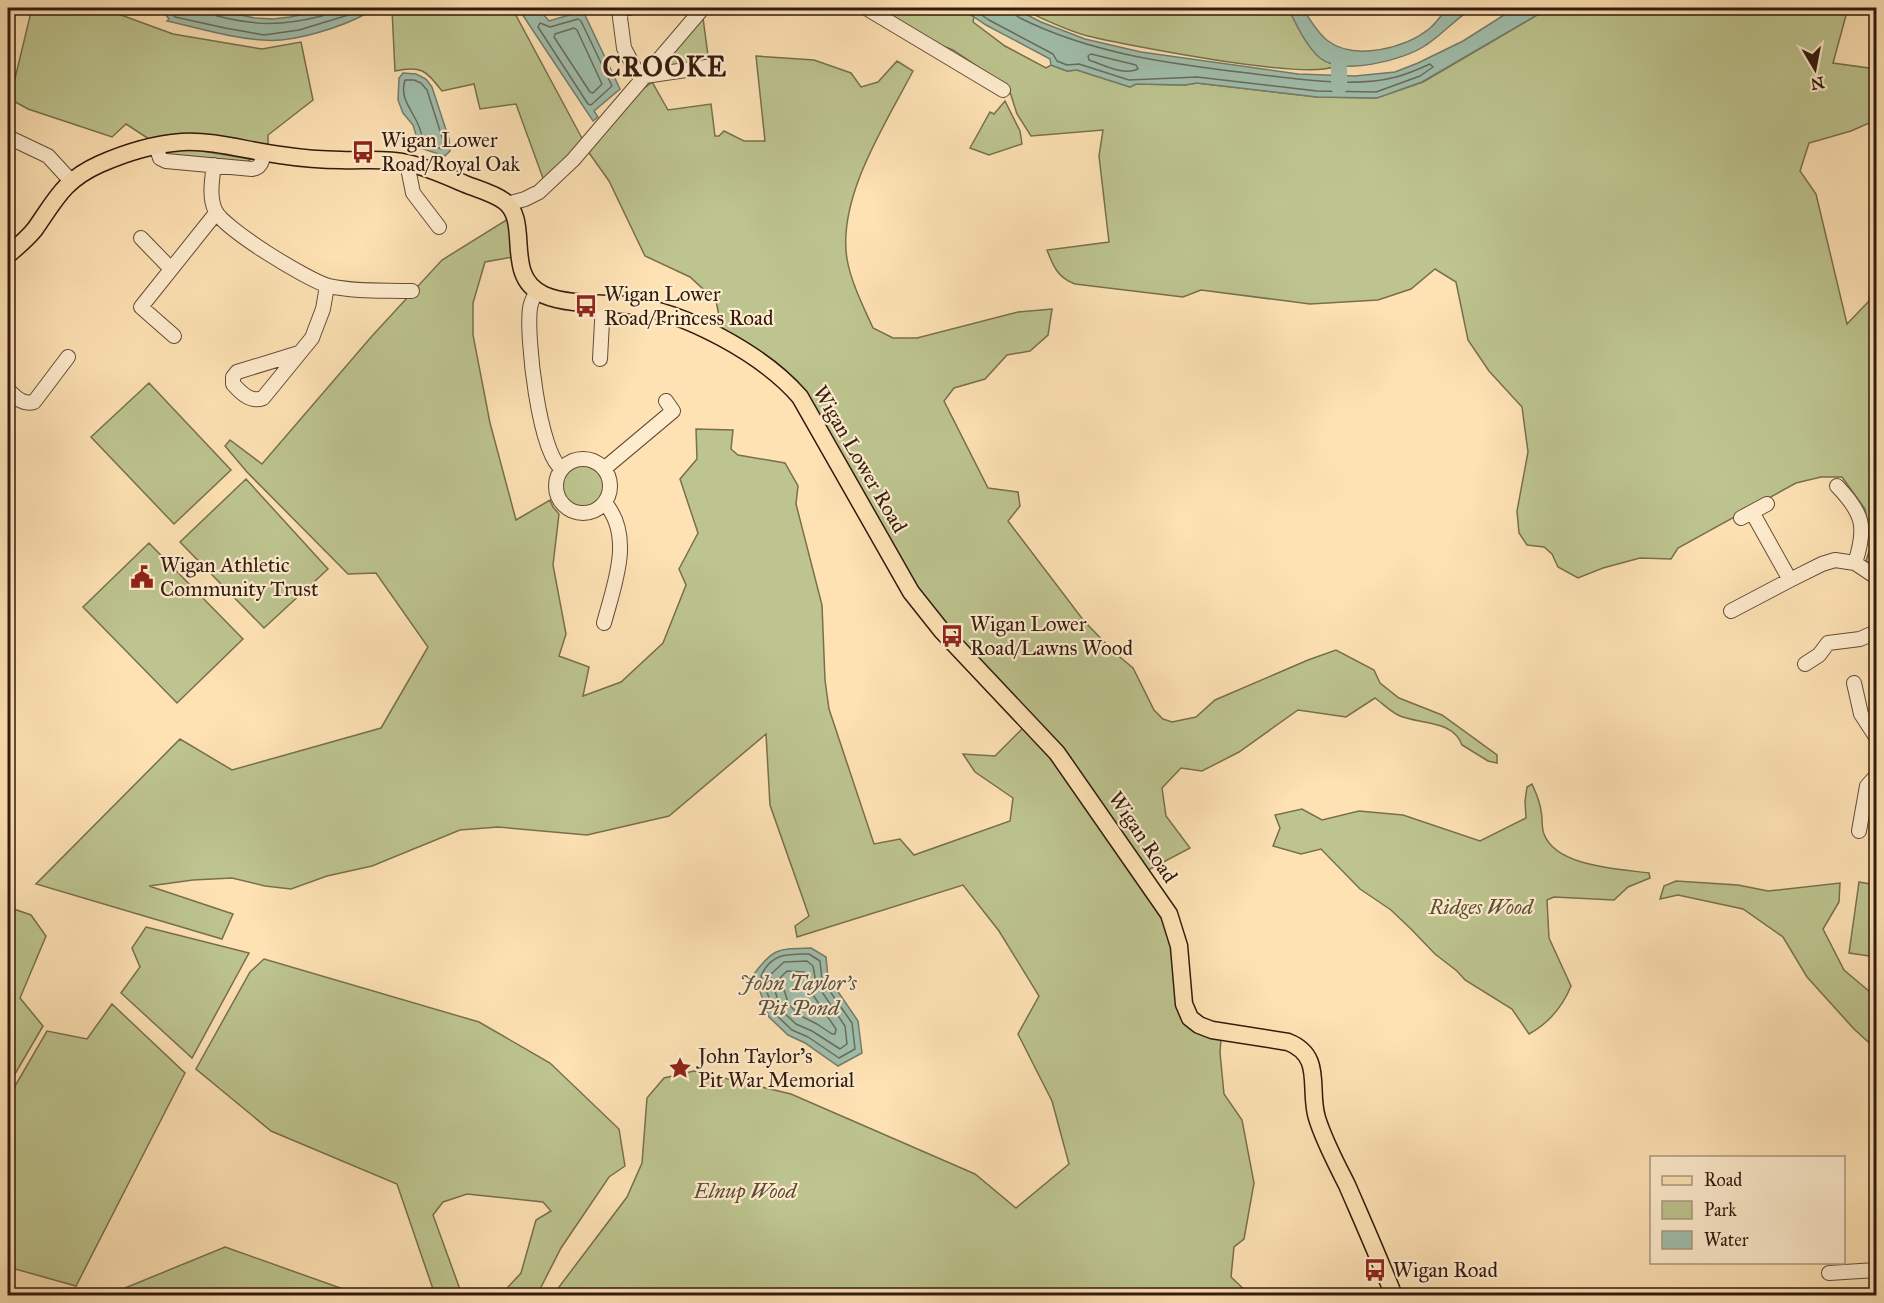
<svg xmlns="http://www.w3.org/2000/svg" width="1884" height="1303" font-family="'IM FELL Great Primer',serif">
<style>
.green{fill:#bdc48f;stroke:#786f4e;stroke-width:1.5}
.water{fill:#a0beac;stroke:#747c6d;stroke-width:1.5}
.lines{fill:none;stroke-linecap:round;stroke-linejoin:round}
.shore{stroke:#696c5d;stroke-width:1.5}
.river{stroke:#a0beac;stroke-width:16}
.minor-casing{stroke:#654c38;stroke-width:16}
.major-casing{stroke:#321a0e;stroke-width:19}
.minor{stroke:#feecce;stroke-width:14}
.major{stroke:#fee2b4;stroke-width:16}
.labels{text-anchor:middle;dominant-baseline:central;stroke-width:4.5;stroke-linejoin:round;paint-order:stroke}
.poi-label{font-size:21px;fill:#321a0e;stroke:#feecce;text-anchor:start}
.street-label{font-size:21px;fill:#321a0e;stroke:#feecce}
.park-label{font-size:21px;font-style:italic;fill:#5c4d35;stroke:#feecce}
.water-label{font-size:22px;font-style:italic;fill:#585345;stroke:#feecce}
.district-label{font-size:27px;font-weight:bold;letter-spacing:1.5px;fill:#321a0e;stroke:#feecce}
</style>
<rect width="100%" height="100%" fill="#fee2b4"/>
<filter id="stains"><feTurbulence type="fractalNoise" baseFrequency=".00333" numOctaves="4"/><feColorMatrix values="0 0 0 0 .2 0 0 0 0 .09 0 0 0 0 .02 0 0 0 .5 -.17"/></filter>
<radialGradient id="worn" r=".72"><stop offset=".6" stop-color="#630" stop-opacity="0"/><stop offset="1" stop-color="#630" stop-opacity=".3"/></radialGradient>
<path class="green" d="M 32,8 L 102,8 L 173,34 L 262,49 L 301,42 L 313,100 L 268,135 L 268,149 L 152,141 L 126,124 L 112,137 L 28,109 L 10,99 Z
M 396,8 L 512,8 L 584,142 L 544,181 L 516,104 L 480,109 L 474,84 L 442,91 C 426,71 422,65 395,71 L 392,10 Z
M 894,8 L 960,8 L 974,17 L 973,22 L 1005,46 L 1046,68 L 1051,65 L 1067,71 L 1077,70 L 1130,87 L 1136,84 L 1185,85 L 1197,83 L 1317,97 L 1376,98 L 1423,82 L 1549,8 L 1848,8 L 1833,63 L 1876,69 L 1876,120 L 1851,131 L 1809,143 L 1800,171 L 1816,194 L 1847,324 L 1869,301 L 1876,220 L 1876,568 L 1866,561 L 1871,545 L 1865,509 L 1842,477 L 1821,477 L 1796,483 L 1678,548 L 1671,559 L 1640,558 L 1603,568 L 1578,578 L 1558,567 L 1552,554 L 1544,547 L 1527,545 L 1519,533 L 1517,511 L 1528,452 L 1522,407 L 1489,371 L 1468,340 L 1456,282 L 1435,269 L 1411,289 L 1378,300 L 1310,304 L 1201,290 L 1183,297 L 1075,284 C 1058,278 1053,266 1047,250 L 1109,242 L 1099,156 L 1103,130 L 1031,136 L 1017,114 L 1009,89 L 999,81 L 953,50 L 935,43 L 889,17 Z
M 1020,8 L 1288,8 L 1318,56 L 1335,66 C 1309,81 1125,45 1088,36 C 1065,30 1041,18 1020,8 Z
M 703,18 L 709,63 L 655,72 Z
M 756,56 L 814,60 L 851,73 L 861,87 L 878,82 L 897,61 L 913,71 C 886,123 837,197 847,259 C 851,282 863,306 873,328 L 893,338 L 917,338 L 1018,312 L 1052,309 L 1048,335 L 1030,351 L 1007,355 L 985,379 L 954,388 L 944,401 L 988,488 L 1018,492 L 1020,506 L 1008,521 L 1084,621 L 1115,653 L 1133,668 L 1154,710 L 1163,719 L 1172,722 L 1196,717 L 1215,700 L 1308,660 L 1336,650 L 1374,670 L 1380,683 L 1399,698 L 1442,715 L 1497,755 L 1497,763 L 1488,761 L 1462,745 C 1453,719 1418,725 1398,715 C 1390,711 1382,703 1375,698 L 1346,717 L 1298,710 L 1239,752 L 1202,771 L 1181,768 L 1162,788 L 1166,816 L 1190,848 L 1135,877 L 1176,940 L 1179,1005 L 1221,1038 L 1220,1053 L 1224,1094 L 1242,1120 L 1254,1183 L 1244,1239 L 1234,1247 L 1231,1277 L 1250,1295 L 553,1295 L 627,1197 L 642,1163 L 647,1098 L 664,1078 L 694,1071 L 791,1094 L 975,1174 L 1016,1208 L 1069,1164 L 1052,1101 L 1018,1034 L 1039,996 L 999,931 L 963,885 L 797,937 L 795,926 L 809,916 L 770,805 L 766,734 L 669,816 L 587,835 L 498,827 L 460,830 L 372,866 L 327,876 L 291,889 L 265,886 L 232,878 L 193,880 L 149,886 L 233,914 L 222,939 L 36,884 L 180,739 L 232,770 L 381,728 L 428,647 L 376,573 L 348,574 L 247,472 L 225,446 L 230,440 L 262,464 L 372,336 L 442,260 L 508,219 L 513,257 L 485,262 L 473,303 L 473,335 L 490,423 L 516,520 L 550,500 L 553,507 L 559,514 L 553,565 L 566,634 L 559,656 L 589,667 L 583,696 L 621,682 L 663,643 L 686,585 L 679,569 L 698,533 L 680,479 L 697,459 L 696,429 L 733,430 L 731,449 L 738,455 L 785,463 L 798,486 L 796,504 L 822,605 L 825,680 L 829,709 L 874,844 L 900,839 L 914,855 L 1010,821 L 1013,798 L 975,772 L 963,754 L 995,756 L 1031,720 L 927,609 L 795,385 L 723,335 L 716,301 L 690,277 L 645,256 L 609,181 L 587,150 L 638,93 L 652,82 L 668,110 L 711,104 L 715,136 L 719,136 L 724,131 L 744,141 L 765,141 Z
M 1005,101 L 1020,131 L 1022,144 L 989,155 L 970,148 L 990,112 L 994,114 Z
M 175,149 L 190,149 L 250,159 L 247,164 L 171,159 L 163,153 Z
M 149,383 L 231,470 L 174,524 L 91,437 Z
M561 487a23 23 0 1 1 46 0a23 23 0 1 1-46 0Z
M 246,479 L 328,569 L 264,628 L 180,542 Z
M 149,543 L 243,639 L 177,703 L 83,607 Z
M 1532,784 C 1536,793 1540,801 1541,811 C 1543,818 1541,827 1544,834 C 1556,867 1620,869 1649,873 L 1650,878 L 1628,887 L 1614,900 L 1554,897 L 1547,900 L 1549,938 L 1571,986 C 1562,1008 1549,1023 1529,1034 L 1512,1009 L 1465,980 L 1457,971 L 1435,954 L 1412,930 L 1391,910 L 1360,889 L 1321,849 L 1301,854 L 1273,846 L 1280,828 L 1275,815 L 1302,809 L 1322,820 L 1359,811 L 1403,815 L 1480,841 L 1526,818 L 1525,801 L 1527,787 Z
M 1676,881 L 1738,885 L 1768,891 L 1840,883 L 1839,902 L 1823,929 L 1844,970 L 1876,997 L 1876,1049 L 1854,1029 L 1807,977 L 1783,937 L 1743,909 L 1678,895 L 1660,899 L 1664,886 Z
M 1859,882 L 1876,885 L 1876,957 L 1849,953 Z
M 8,907 L 31,915 L 46,936 L 20,998 L 43,1026 L 8,1086 Z
M 146,927 L 249,953 L 192,1058 L 121,993 L 140,967 L 132,948 Z
M 264,959 L 479,1022 L 550,1063 L 619,1129 L 625,1166 L 609,1177 L 561,1248 L 537,1295 L 506,1295 L 508,1287 L 521,1273 L 536,1220 L 551,1211 L 543,1202 L 467,1194 L 443,1202 L 433,1215 L 462,1295 L 435,1295 L 397,1184 L 271,1131 L 196,1069 L 250,972 Z
M 112,1004 L 185,1073 L 76,1286 L 8,1267 L 8,1196 L 11,1188 L 8,1166 L 8,1098 L 47,1031 L 87,1039 Z
M 225,1247 L 360,1295 L 108,1295 Z"/>
<path class="water" d="M 141,8 L 205,8 L 255,18 L 273,19 L 290,17 L 333,8 L 371,8 L 369,12 C 343,27 293,43 263,40 C 230,38 199,28 167,21 L 169,19 L 166,15 Z
M 518,8 L 559,8 L 547,13 L 539,9 L 549,21 L 583,11 L 620,89 L 594,111 L 598,117 L 593,121 Z
M 961,8 L 1014,8 L 1041,22 L 1085,39 L 1141,52 L 1298,74 L 1355,76 L 1395,72 L 1418,63 L 1463,41 L 1515,8 L 1549,8 L 1422,82 L 1377,98 L 1317,97 L 1197,83 L 1185,85 L 1136,84 L 1130,87 L 1077,70 L 1067,71 L 1051,65 L 1050,59 L 986,25 Z
M 1288,8 L 1302,8 C 1310,19 1317,33 1328,41 C 1355,61 1405,48 1429,29 C 1436,23 1442,15 1447,8 L 1473,8 C 1456,18 1443,34 1426,45 C 1405,60 1342,76 1320,58 C 1306,46 1296,24 1288,8 Z
M 403,73 L 416,74 L 426,79 L 432,87 L 449,139 L 450,151 L 445,156 L 420,148 L 413,125 L 403,113 L 398,100 L 399,78 Z
M 811,948 L 826,957 L 828,977 L 858,1021 L 862,1053 L 838,1066 L 805,1043 L 788,1035 L 769,1017 L 754,974 C 774,947 779,949 811,948 Z"/>
<g class="lines">
<path class="shore" d="M 163,8 L 170,10 L 175,17 L 225,28 L 264,35 L 299,30 L 355,13 L 365,8
M 212,8 L 213,13 L 217,16 C 258,26 281,26 322,16 L 326,13 L 327,8
M 971,8 L 989,20 L 1053,54 L 1057,61 L 1067,65 L 1079,64 L 1129,80 L 1197,77 L 1317,91 L 1376,92 L 1420,76 L 1433,67 L 1430,64 C 1419,69 1408,74 1396,77 C 1355,88 1296,79 1255,74 C 1174,64 1094,55 1020,18 L 1014,14 L 1012,8
M 578,19 L 581,21 L 612,86 L 591,105 L 588,104 L 538,27 L 540,23 L 550,27 Z
M 574,28 L 577,30 L 602,84 L 593,93 L 590,92 L 554,37 L 555,34 Z
M 1091,54 L 1136,65 L 1138,69 C 1123,76 1104,65 1089,60 L 1088,56 Z
M 405,80 L 414,80 L 421,83 L 427,90 L 443,140 L 442,149 L 424,143 C 422,135 420,127 416,120 C 409,106 400,97 405,80 Z
M 809,954 L 820,961 L 822,980 L 852,1023 L 855,1049 L 839,1058 L 808,1037 L 792,1030 L 775,1014 L 761,976 C 771,953 787,954 809,954 Z
M 807,961 L 813,966 L 816,983 L 845,1026 L 847,1044 L 840,1049 L 812,1031 L 796,1024 L 781,1010 L 770,975 L 784,962 Z
M 787,971 L 804,972 L 809,989 L 836,1029 L 835,1034 L 832,1034 L 817,1024 L 801,1016 L 789,1005 L 780,978 Z"/>
<path class="river" d="M 1339,87 L 1339,56"/>
<g class="minor-casing">
<path id="minor" d="M 629,8 L 619,10 L 624,48 L 641,80
M 866,8 L 1003,90
M 645,76 L 713,66
M 8,137 L 48,156 L 71,181
M 156,146 L 160,158 L 166,161 L 252,169 C 261,168 262,161 264,153
M 407,163 L 413,193 L 439,227
M 214,165 C 212,179 209,197 215,210 C 222,228 309,281 329,286 C 356,292 384,290 412,291
M 507,204 L 525,199 L 539,192 L 573,160 L 703,8
M 141,238 L 171,269
M 537,291 C 534,296 531,302 530,308 C 526,336 539,454 562,469
M 174,336 L 141,307 L 216,213
M 299,353 L 237,372 L 233,377 L 233,384 C 241,393 251,403 263,398 L 312,338 L 323,309 L 327,286
M 600,359 L 603,303
M 8,390 C 16,397 22,405 34,402 L 68,357
M556 486a27 27 0 1 1 54 0a27 27 0 1 1-54 0Z
M 605,468 L 673,411 L 666,401
M 1837,486 C 1863,513 1867,527 1855,563
M 1752,512 L 1790,580
M 1741,518 L 1767,504
M 1731,611 L 1790,580 L 1822,564 L 1835,560 L 1855,563 L 1876,577
M 604,623 C 614,585 634,537 605,503
M 1805,664 L 1819,655 L 1828,643 L 1860,639 L 1876,632
M 1854,683 L 1861,714 L 1876,737
M 1859,831 L 1867,786 L 1876,776
M 1829,1273 L 1876,1270"/>
</g>
<g class="major-casing">
<path id="major" d="M 8,255 C 17,247 27,239 35,229 C 56,199 64,180 100,164 C 125,153 155,144 182,142 C 214,140 248,151 280,155 C 300,158 321,160 341,160 C 363,161 386,158 407,163 C 427,167 446,176 465,184 C 477,189 493,193 504,201 C 532,221 502,276 544,295 C 567,305 603,303 628,305 C 684,311 764,355 800,397 L 911,592 L 942,631 L 1057,753 L 1169,914 L 1179,946 L 1184,1004 L 1190,1018 L 1199,1025 L 1212,1030 L 1288,1042 C 1324,1056 1308,1089 1317,1118 C 1324,1141 1336,1163 1347,1185 C 1363,1222 1379,1258 1394,1296"/>
</g>
<use href="#minor" class="minor"/>
<use href="#major" class="major"/>
</g>
<defs>
<g id="bus-bare" transform="scale(1.8)"><path d="M-5-6H5V4H4V6H2V4H-2V6H-4V4H-5ZM-3.5-4V0h7V-4ZM-3.5 1.2v1.5H-2V1.2ZM2 1.2v1.5H3.5V1.2Z" fill="#8f2418" stroke="#feecce" stroke-width="2.5" paint-order="stroke"/></g>
<g id="civic-bare" transform="scale(1.8)"><path d="M-.6-6.5H3V-4.5H.6V-3L4-1V1h2V6H-6V1h2V-1L-.6-3ZM-1.2 2.5V6h2.4V2.5Z" fill="#8f2418" stroke="#feecce" stroke-width="2.5" paint-order="stroke"/></g>
<g id="sight-bare" transform="scale(1.8)"><path d="M0-6L1.8-2.2L6-1.7L2.9 1.2L3.7 5.4L0 3.3L-3.7 5.4L-2.9 1.2L-6-1.7L-1.8-2.2Z" fill="#8f2418" stroke="#feecce" stroke-width="2.5" paint-order="stroke"/></g>
</defs>
<g fill-rule="evenodd">
<use href="#bus-bare" x="363" y="152"/>
<use href="#bus-bare" x="586" y="306"/>
<use href="#civic-bare" x="142" y="577"/>
<use href="#bus-bare" x="952" y="636"/>
<use href="#sight-bare" x="680" y="1068"/>
<use href="#bus-bare" x="1375" y="1270"/>
</g>
<g class="labels">
<g class="poi-label">
<text x="381" y="140">Wigan Lower<tspan x="381" dy="24">Road/Royal Oak</tspan></text>
<text x="604" y="294">Wigan Lower<tspan x="604" dy="24">Road/Princess Road</tspan></text>
<text x="160" y="565">Wigan Athletic<tspan x="160" dy="24">Community Trust</tspan></text>
<text x="970" y="624">Wigan Lower<tspan x="970" dy="24">Road/Lawns Wood</tspan></text>
<text x="698" y="1056">John Taylor's<tspan x="698" dy="24">Pit War Memorial</tspan></text>
<text x="1393" y="1270">Wigan Road</text>
</g>
<g class="street-label">
<text transform="translate(860 459) rotate(60)">Wigan Lower Road</text>
<text transform="translate(1143 837) rotate(56)">Wigan Road</text>
</g>
<g class="park-label">
<text x="1481" y="907">Ridges Wood</text>
<text x="745" y="1191">Elnup Wood</text>
</g>
<g class="water-label">
<text x="798" y="982">John Taylor's<tspan x="798" dy="25">Pit Pond</tspan></text>
</g>
<g class="district-label">
<text x="665" y="66">CROOKE</text>
</g>
</g>
<rect width="1884" height="1303" fill="none" stroke="#fee2b4" stroke-width="30"/>
<rect x="9" y="9" width="1866" height="1285" fill="none" stroke="#321a0e" stroke-width="3"/>
<rect x="15" y="15" width="1854" height="1273" fill="none" stroke="#321a0e" stroke-width="1.5"/>
<rect x="1650" y="1156" width="195" height="108" fill="#feecce" stroke="#ac9881" stroke-width="1.5"/>
<rect x="1662" y="1176" width="30" height="9" fill="#fee2b4" stroke="#ac9881" stroke-width="1.5"/>
<text x="1704" y="1186" font-size="18" fill="#321a0e">Road</text>
<rect x="1662" y="1201" width="30" height="18" fill="#bdc48f" stroke="#ac9881" stroke-width="1.5"/>
<text x="1704" y="1216" font-size="18" fill="#321a0e">Park</text>
<rect x="1662" y="1231" width="30" height="18" fill="#a0beac" stroke="#ac9881" stroke-width="1.5"/>
<text x="1704" y="1246" font-size="18" fill="#321a0e">Water</text>
<g transform="translate(1815 69) rotate(170)" stroke="#feecce" stroke-width="4.5" paint-order="stroke">
<path d="M0-4.5L10 22L0 15L-10 22Z" fill="#321a0e"/>
<text y="-9" font-size="16" font-weight="bold" text-anchor="middle" fill="#321a0e">N</text>
</g>
<rect width="100%" height="100%" filter="url(#stains)"/>
<rect width="100%" height="100%" fill="url(#worn)"/>
</svg>
